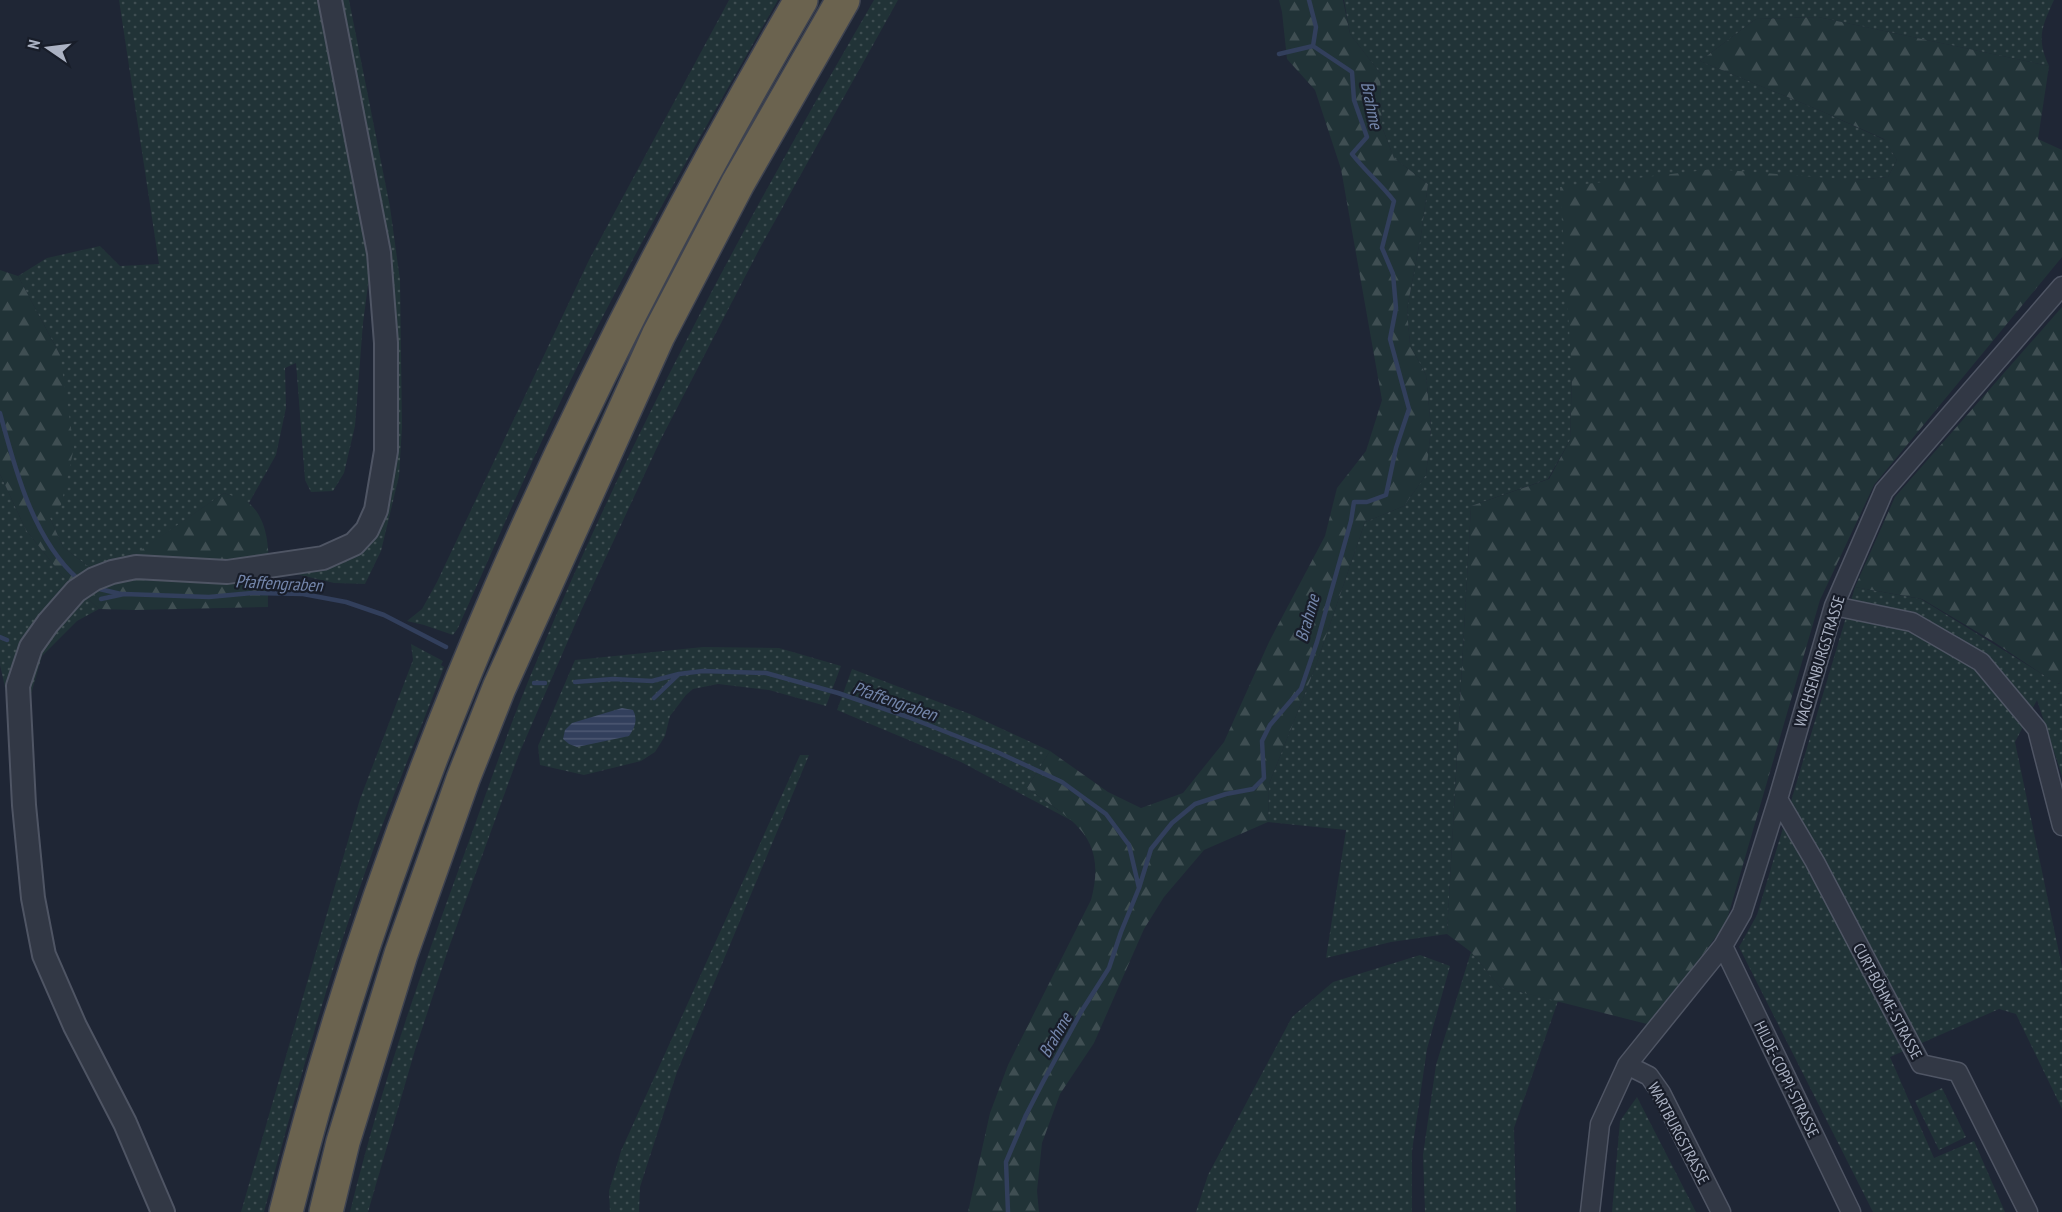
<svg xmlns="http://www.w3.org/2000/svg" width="2062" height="1212" font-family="'PT Sans Narrow',sans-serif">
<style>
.grass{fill:url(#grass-dots)}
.forest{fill:url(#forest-firs)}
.water{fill:url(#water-rules)}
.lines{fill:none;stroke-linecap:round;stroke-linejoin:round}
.stream{stroke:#323f5c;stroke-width:4.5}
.minor-casing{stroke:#4f5564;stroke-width:21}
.tertiary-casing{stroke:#4f5564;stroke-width:26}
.motorway-casing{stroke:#3d4250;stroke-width:36}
.minor{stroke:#323845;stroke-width:18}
.tertiary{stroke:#323845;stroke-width:22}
.motorway{stroke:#6b634f;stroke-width:33}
.labels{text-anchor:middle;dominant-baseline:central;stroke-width:4.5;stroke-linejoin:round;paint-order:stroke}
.street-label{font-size:16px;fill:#abb2c3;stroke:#181d29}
.water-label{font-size:18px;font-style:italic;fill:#7486ab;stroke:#181d29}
</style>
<defs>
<pattern id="grass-dots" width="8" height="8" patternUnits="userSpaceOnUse" patternTransform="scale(1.5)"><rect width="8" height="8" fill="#213337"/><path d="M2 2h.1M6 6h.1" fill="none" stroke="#3f4e52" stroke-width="1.8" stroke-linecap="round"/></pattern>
<pattern id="forest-firs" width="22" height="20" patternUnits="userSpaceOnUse" patternTransform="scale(1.5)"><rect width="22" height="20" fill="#213337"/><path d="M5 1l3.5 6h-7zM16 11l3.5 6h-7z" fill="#3f4e52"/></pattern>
<pattern id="water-rules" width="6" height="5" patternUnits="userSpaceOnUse" patternTransform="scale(1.5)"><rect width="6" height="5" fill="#323f5c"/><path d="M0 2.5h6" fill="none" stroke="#4d5872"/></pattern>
</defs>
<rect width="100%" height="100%" fill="#1f2635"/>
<path class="grass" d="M 119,0 L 320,0 L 371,263 L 363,323 L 355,426 L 344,473 L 333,491 L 311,492 L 305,480 L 296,363 L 285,368 L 286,408 L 276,455 L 249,503 L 224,493 L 139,552 L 89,567 L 63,547 L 50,518 L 60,355 L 18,276 L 47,258 L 100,246 L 120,266 L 159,264 Z
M 336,0 L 349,0 L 390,207 L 400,280 L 402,427 L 399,476 L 381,551 L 365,584 L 334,583 L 283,571 L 361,551 L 393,418 Z
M 729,0 L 778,0 C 717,107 656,213 600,322 C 548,422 504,525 458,628 L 453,635 L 424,625 L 407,621 L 422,609 L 437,582 L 589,260 Z
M 874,0 L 898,0 L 761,246 L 661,439 L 580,613 L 519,754 L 448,950 L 415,1050 L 368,1212 L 350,1212 C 379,1093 419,978 461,863 C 486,795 509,725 538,658 C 633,430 750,213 874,0 Z
M 1344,0 L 2054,0 C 2042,26 2036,39 2049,66 L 1818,17 L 1756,19 L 1700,61 L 1819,110 L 1885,140 L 1897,160 L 1888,177 L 1854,180 L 1572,375 L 1570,440 L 1548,479 L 1471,506 L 1447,934 L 1391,942 L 1326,958 L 1346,830 L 1268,822 L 1269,784 L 1315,668 L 1365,522 L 1404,506 L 1426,475 L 1431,428 L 1426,375 L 1410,345 L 1407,309 L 1421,235 L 1428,184 L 1394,158 L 1382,127 L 1380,73 L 1350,34 Z
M 0,474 L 26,530 L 61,574 L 99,609 L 77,621 L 42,656 L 31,694 L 7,696 L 0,665 Z
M 1855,587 L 1921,599 L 2058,684 L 2062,682 L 2062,776 L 2037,700 L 2015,742 L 2062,967 L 2062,1109 L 2016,1014 L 1999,1009 L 1890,1057 L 1934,1158 L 1974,1141 L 2005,1212 L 1873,1212 L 1739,947 L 1757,915 Z
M 411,644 L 443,661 L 441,665 L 444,667 C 419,734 391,799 367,867 C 327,980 295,1096 264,1212 L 241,1212 L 360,799 L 413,660 Z
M 703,647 L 779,648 L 841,666 L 826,706 L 769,690 L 718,684 L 693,689 L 686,695 L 670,716 L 665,736 L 655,752 L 641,761 L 584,775 L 540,765 L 538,746 L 575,660 Z
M 852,669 L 970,714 L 1050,751 L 1027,788 L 1078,824 L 961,762 L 837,710 Z
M 800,755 L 809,755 L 677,1072 L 640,1187 L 639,1212 L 610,1212 L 609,1191 L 621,1151 Z
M 1471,952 L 1500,987 L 1558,1001 L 1514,1128 L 1516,1212 L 1425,1212 L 1423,1155 L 1436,1065 Z
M 1420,955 L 1450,966 L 1427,1049 L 1412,1151 L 1412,1212 L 1196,1212 L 1208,1175 L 1292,1017 L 1333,982 Z
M 1942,1088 L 1966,1137 L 1939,1150 L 1915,1101 Z
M 1637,1097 L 1696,1212 L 1612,1212 L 1620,1121 Z"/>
<path class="forest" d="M 1279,0 L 1343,0 L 1350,34 L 1380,73 L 1382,127 L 1394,158 L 1428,184 L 1421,235 L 1407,309 L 1410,345 L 1426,375 L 1431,428 L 1426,475 L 1404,506 L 1365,522 L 1315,668 L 1269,784 L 1268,822 L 1204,850 L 1164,897 L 1144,929 L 1094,1043 L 1060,1094 L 1042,1143 L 1037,1191 L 1039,1212 L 968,1212 L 990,1113 L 1008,1065 L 1091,900 C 1108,836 1073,821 1027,788 L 1050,751 L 1108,792 L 1141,808 L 1183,793 L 1224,742 L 1269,642 L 1325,536 L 1337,488 L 1366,451 L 1382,400 L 1341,169 L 1315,90 L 1287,59 L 1282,12 Z
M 1818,17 L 2049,66 L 2038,139 L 2062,150 L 2062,257 L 1874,485 L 1820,600 L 1726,923 L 1651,1025 L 1500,987 L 1471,952 L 1447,934 L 1471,506 L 1549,479 L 1570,440 L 1572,375 L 1560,187 L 1714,169 L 1854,180 L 1888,177 L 1897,160 L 1884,139 L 1819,110 L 1700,61 L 1756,19 Z
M 0,270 L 18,276 L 60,355 L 74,448 L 61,505 L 50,518 L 63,547 L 89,567 L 138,552 L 224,493 C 232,496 244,499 250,504 C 276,528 267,575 268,607 L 135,610 L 99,609 L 61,574 L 26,530 L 0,474 Z
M 2062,307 L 2062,682 L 2057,684 L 1994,642 L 1922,599 L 1855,587 L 1895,497 Z"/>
<path class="water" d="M 622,708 L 633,710 C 638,720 635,727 629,736 L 577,747 L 569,744 L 563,739 L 565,730 L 572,723 Z"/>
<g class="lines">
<path class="stream" d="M 1279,54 L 1313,46
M 0,413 C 15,469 33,539 78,579
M 95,588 L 121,594
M 101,599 L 124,594 L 209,597 L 252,593 L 303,594 L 346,602 L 384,615 L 446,647
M 0,637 L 7,640
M 575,682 L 613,679 L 652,681 L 679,674 L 703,671 L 766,673 L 838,693 L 908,717 L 997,752 L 1062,782 L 1106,814 L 1129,845 L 1139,888
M 534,683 L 545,683
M 654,698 L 678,675
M 1008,1212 L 1006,1162 L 1026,1115 L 1043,1082 L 1081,1012 L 1109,968 L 1121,932 L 1139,888 L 1151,849 L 1172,823 L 1195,804 L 1226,794 L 1253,789 L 1264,778 L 1262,741 L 1270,725 L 1301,689 L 1317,642 L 1351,521 L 1354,502 L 1367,502 L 1386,495 L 1396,448 L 1409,409 L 1390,339 L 1396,308 L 1393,274 L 1382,248 L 1394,201 C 1381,184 1365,171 1352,154 L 1367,137 L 1354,100 L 1352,72 L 1313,46 L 1316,27 L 1309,0"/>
<g class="minor-casing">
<path id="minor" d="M 1834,606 L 1912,622 L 1981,662 L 2037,729 L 2062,826
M 1778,799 L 1815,862 L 1921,1064 L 1958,1072 L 2028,1212
M 1723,946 L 1851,1212
M 1627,1065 L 1649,1076 L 1661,1093 L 1721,1212
M 1590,1212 L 1600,1124 L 1627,1065 L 1723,946 L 1742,913 L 1778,799 L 1834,606 L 1884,491 L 2062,286"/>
</g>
<g class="tertiary-casing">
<path id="tertiary" d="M 163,1212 L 125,1123 L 75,1026 L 44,955 L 33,898 L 24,805 L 18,686 L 31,647 L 48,623 L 76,591 L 94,579 L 112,572 L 136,567 L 227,572 L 323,558 L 354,544 L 367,530 L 376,510 L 386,451 L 386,343 L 379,253 L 330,0"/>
</g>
<g class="motorway-casing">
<path id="motorway" d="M 286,1212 C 393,784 580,380 801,0
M 326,1212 L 343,1142 L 401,954 L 463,779 L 499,688 L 658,336 L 738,183 L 843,0"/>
</g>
<use href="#minor" class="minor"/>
<use href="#tertiary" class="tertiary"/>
<use href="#motorway" class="motorway"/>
</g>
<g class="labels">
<g class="street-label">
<text transform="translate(1819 661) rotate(-73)">WACHSENBURGSTRASSE</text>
<text transform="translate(1888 1001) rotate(62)">CURT-BÖHME-STRASSE</text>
<text transform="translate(1787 1079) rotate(64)">HILDE-COPPI-STRASSE</text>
<text transform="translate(1679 1133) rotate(62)">WARTBURGSTRASSE</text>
</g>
<g class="water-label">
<text transform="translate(1372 105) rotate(78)">Brahme</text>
<text transform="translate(279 583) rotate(3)">Pfaffengraben</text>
<text transform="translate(1307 618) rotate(-74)">Brahme</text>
<text transform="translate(895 701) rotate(19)">Pfaffengraben</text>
<text transform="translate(1055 1035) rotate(-60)">Brahme</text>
</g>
</g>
<g transform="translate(48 48) rotate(284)" stroke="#181d29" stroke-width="4.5" paint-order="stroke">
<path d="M0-4.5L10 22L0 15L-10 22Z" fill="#abb2c3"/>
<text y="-9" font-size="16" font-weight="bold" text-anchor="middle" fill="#abb2c3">N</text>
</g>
</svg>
